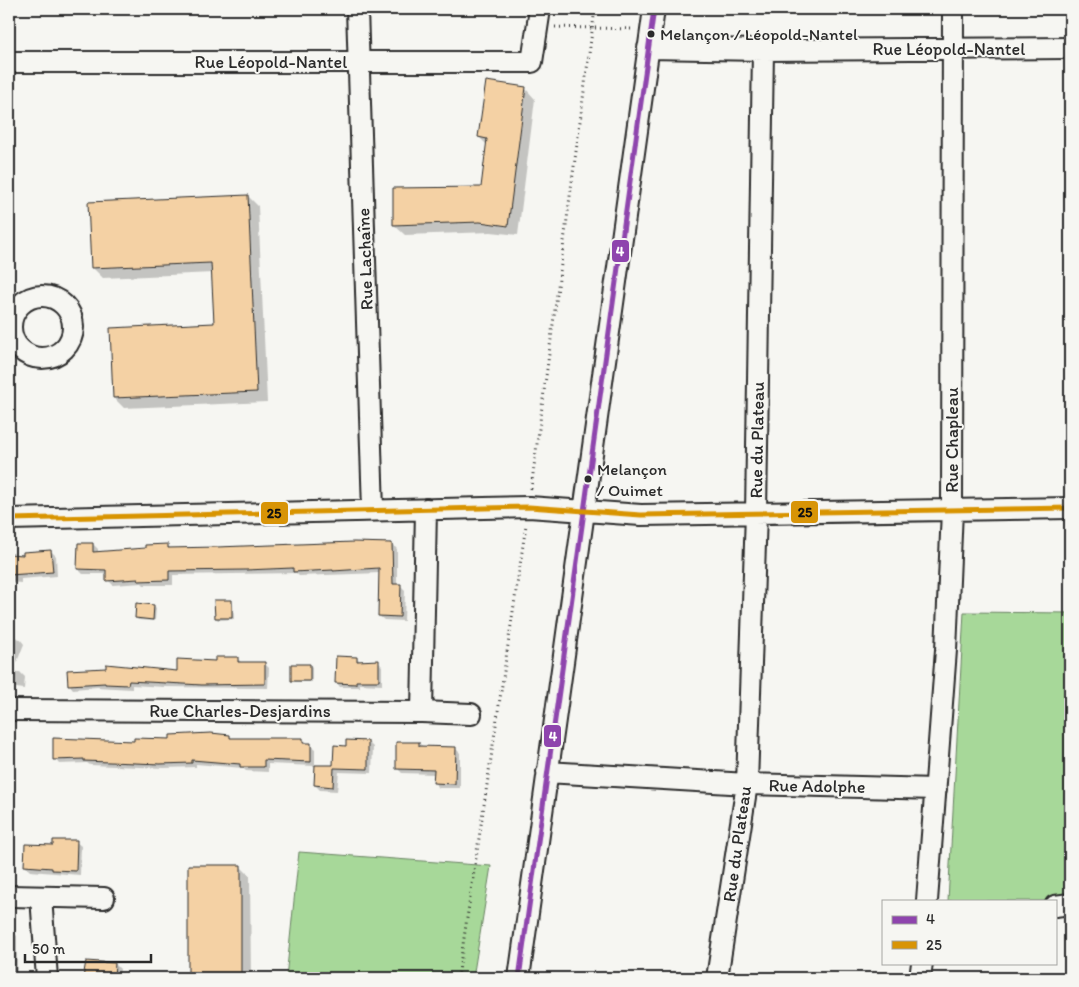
<svg xmlns="http://www.w3.org/2000/svg" width="1079" height="987" font-family="Itim,sans-serif">
<style>
.green{fill:#a7d899;stroke:#698262}
.shadow{fill:#0003}
.building{fill:#f4d1a4;stroke:#2b2b2b}
.lines{fill:none;stroke-linecap:round;stroke-linejoin:round}
.minor-casing{stroke:#2b2b2b;stroke-width:24}
.path{stroke:#2b2b2b;stroke-width:3;stroke-dasharray:1 4;stroke-linecap:butt}
.minor{stroke:#f6f6f2;stroke-width:20}
.bus-1-casing{stroke:#f6f6f2;stroke-width:9}
.bus-2-casing{stroke:#f6f6f2;stroke-width:9}
.bus-1{stroke:#8e44ad;stroke-width:5}
.bus-2{stroke:#d89406;stroke-width:5}
.bus-dot{fill:#2b2b2b;stroke:#f6f6f2;stroke-width:2}
.labels{text-anchor:middle;dominant-baseline:central;stroke-width:4;stroke-linejoin:round;paint-order:stroke}
.bus-label{font-size:17px;fill:#2b2b2b;stroke:#f6f6f2;text-anchor:start}
.street-label{font-size:18px;fill:#2b2b2b;stroke:#f6f6f2}
.line-badge{stroke:#f6f6f2;stroke-width:2}
.badge-label{font-size:14px;text-anchor:middle;font-weight:bold;fill:#fff}
.pale-badge-label{font-size:14px;text-anchor:middle;font-weight:bold;fill:#111}
</style>
<rect width="100%" height="100%" fill="#f6f6f2"/>
<filter id="ink" filterUnits="userSpaceOnUse"><feTurbulence type="fractalNoise" baseFrequency=".02" numOctaves="2"/><feDisplacementMap in="SourceGraphic" scale="10" xChannelSelector="R" yChannelSelector="G"/><feConvolveMatrix kernelMatrix="1 2 1 2 8 2 1 2 1" color-interpolation-filters="sRGB"/></filter>
<g filter="url(#ink)">
<path class="green" d="M 964,612 L 1070,613 L 1070,904 L 1055,901 L 948,901 Z
M 299,852 L 491,866 L 473,978 L 286,978 Z"/>
<path class="shadow" d="M 525,88 L 535,99 L 518,235 L 491,232 L 405,235 L 394,225 L 482,188 L 488,146 L 479,137 Z
M 248,196 L 258,206 L 267,402 L 124,408 L 114,398 L 215,324 L 213,273 L 103,278 L 93,268 Z
M 93,544 L 98,549 L 98,553 L 146,549 L 168,546 L 171,549 L 392,544 L 397,549 L 397,585 L 400,585 L 405,590 L 404,621 L 384,620 L 379,616 L 380,573 L 299,576 L 296,573 L 173,575 L 173,585 L 144,585 L 142,583 L 113,585 L 108,580 L 107,574 L 83,574 L 78,569 Z
M 51,551 L 56,556 L 57,576 L 21,579 L 21,583 L 9,582 L 9,555 L 25,556 Z
M 231,601 L 233,603 L 234,619 L 218,620 L 216,618 Z
M 154,606 L 156,608 L 155,621 L 138,620 L 136,618 Z
M 9,635 L 20,639 L 24,644 L 13,672 L 20,672 L 25,677 L 24,689 L 9,687 Z
M 237,658 L 242,663 L 265,664 L 269,668 L 268,688 L 164,687 L 132,685 L 132,689 L 97,687 L 73,689 L 69,684 L 178,672 Z
M 357,658 L 361,662 L 378,662 L 382,666 L 382,685 L 360,684 L 360,687 L 340,687 L 337,683 Z
M 310,665 L 312,667 L 312,682 L 295,682 L 293,680 Z
M 229,736 L 233,739 L 303,739 L 315,749 L 315,766 L 268,764 L 268,772 L 246,771 L 243,768 L 196,764 L 196,767 L 164,768 L 90,765 L 87,763 L 59,764 L 55,759 L 135,742 Z
M 368,742 L 373,747 L 372,773 L 339,772 L 337,791 L 320,790 L 315,785 L 334,766 L 347,747 Z
M 419,743 L 423,747 L 455,748 L 460,753 L 460,788 L 439,788 L 435,783 L 435,774 L 402,773 L 397,768 Z
M 76,842 L 81,846 L 80,875 L 30,871 L 25,866 L 54,847 Z
M 240,866 L 250,876 L 251,978 L 190,978 L 189,977 Z
M 9,928 L 17,936 L 17,978 L 9,978 Z
M 87,963 L 115,964 L 120,969 L 119,978 L 85,978 Z"/>
<path class="building" d="M 486,81 L 526,87 L 508,226 L 480,222 L 393,225 L 393,188 L 481,187 L 487,139 L 478,137 Z
M 248,195 L 257,392 L 113,398 L 110,328 L 214,323 L 211,263 L 91,268 L 88,202 Z
M 354,542 L 392,543 L 393,584 L 401,584 L 400,617 L 378,616 L 379,568 L 333,571 L 333,570 L 293,572 L 293,568 L 246,570 L 169,571 L 169,580 L 138,581 L 138,579 L 106,581 L 106,570 L 77,569 L 78,543 L 93,543 L 93,552 L 145,548 L 145,545 L 168,544 L 168,548 L 217,547 Z
M 51,550 L 53,572 L 9,575 L 9,554 L 23,555 L 23,552 Z
M 214,600 L 232,600 L 232,618 L 215,618 Z
M 136,603 L 154,605 L 153,620 L 135,618 Z
M 336,656 L 357,657 L 357,661 L 379,660 L 379,681 L 356,681 L 356,684 L 335,683 Z
M 215,657 L 238,657 L 238,662 L 265,662 L 265,684 L 202,685 L 129,681 L 128,685 L 105,684 L 105,683 L 68,685 L 67,670 L 106,668 L 106,664 L 177,671 L 177,659 L 215,661 Z
M 291,664 L 310,664 L 310,681 L 291,681 Z
M 211,733 L 230,735 L 230,738 L 303,738 L 303,743 L 311,743 L 311,762 L 264,760 L 264,767 L 240,767 L 240,764 L 192,760 L 192,763 L 160,764 L 84,761 L 84,759 L 53,760 L 53,738 L 134,741 L 134,738 L 170,739 L 170,735 Z
M 346,740 L 368,741 L 368,769 L 334,768 L 333,787 L 314,785 L 315,765 L 333,765 L 334,745 L 346,746 Z
M 396,742 L 419,742 L 419,746 L 456,747 L 455,784 L 433,783 L 434,770 L 396,769 Z
M 53,840 L 77,840 L 76,871 L 52,870 L 52,868 L 24,866 L 25,844 L 53,845 Z
M 188,865 L 241,865 L 241,978 L 188,978 Z
M 86,961 L 115,963 L 114,978 L 83,978 Z"/>
<g class="lines">
<g class="minor-casing">
<path id="minor" d="M 357,9 L 373,510
M 648,48 L 763,50 L 1070,48
M 9,62 L 532,62 L 540,9
M11 327a31 31 0 1 1 62 0a31 31 0 1 1-62 0Z
M 9,519 L 529,507 L 641,515 L 1070,508
M 9,710 L 422,712 L 471,714
M 422,712 L 426,509
M 547,772 L 747,784 L 936,789
M 9,896 L 104,898
M 41,897 L 47,978
M 927,901 L 946,650 L 952,510 L 953,9
M 1055,906 L 1070,904
M 519,978 L 654,9
M 717,978 L 747,784 L 756,513 L 763,50
M 920,978 L 922,963"/>
</g>
<path class="path" d="M 555,27 L 634,29
M 531,489 L 595,9
M 458,978 L 526,525"/>
<use href="#minor" class="minor"/>
<g class="bus-1-casing">
<path id="bus-1" d="M 519,978 L 654,9"/>
</g>
<g class="bus-2-casing">
<path id="bus-2" d="M 9,519 L 529,507 L 641,515 L 1070,508"/>
</g>
<use href="#bus-1" class="bus-1"/>
<use href="#bus-2" class="bus-2"/>
</g>
</g>
<g class="bus-dot">
<circle cx="651" cy="34" r="4.5"/>
<circle cx="588" cy="479" r="4.5"/>
</g>
<g class="labels">
<g class="bus-label">
<text x="660" y="34">Melançon / Léopold-Nantel</text>
<text x="597" y="469">Melançon<tspan x="597" dy="21">/ Ouimet</tspan></text>
</g>
<g class="street-label">
<text x="949" y="49">Rue Léopold-Nantel</text>
<text x="271" y="62">Rue Léopold-Nantel</text>
<text transform="translate(365 259) rotate(-92)">Rue Lachaîne</text>
<text transform="translate(757 440) rotate(-89)">Rue du Plateau</text>
<text transform="translate(952 440) rotate(-90)">Rue Chapleau</text>
<text x="240" y="711">Rue Charles-Desjardins</text>
<text transform="translate(817 786) rotate(1)">Rue Adolphe</text>
<text transform="translate(737 844) rotate(-82)">Rue du Plateau</text>
</g>
</g>
<g class="line-badge">
<rect x="611" y="239" width="19" height="24" rx="5" fill="#8e44ad"/>
<rect x="790" y="500" width="29" height="24" rx="5" fill="#d89406"/>
<rect x="260" y="501" width="29" height="24" rx="5" fill="#d89406"/>
<rect x="543" y="724" width="19" height="24" rx="5" fill="#8e44ad"/>
</g>
<g class="badge-label">
<text x="620" y="256">4</text>
<text x="553" y="741">4</text>
</g>
<g class="pale-badge-label">
<text x="805" y="517">25</text>
<text x="274" y="518">25</text>
</g>
<rect width="1079" height="987" fill="none" stroke="#f6f6f2" stroke-width="30"/>
<rect x="15" y="15" width="1049" height="957" fill="none" stroke="#2b2b2b" stroke-width="2" filter="url(#ink)"/>
<rect x="882" y="900" width="175" height="65" fill="#f6f6f2" stroke="#a5a5a2"/>
<rect x="892" y="916" width="25" height="8" fill="#8e44ad" stroke="#a5a5a2"/>
<text x="926" y="924" font-size="15" fill="#2b2b2b">4</text>
<rect x="892" y="941" width="25" height="8" fill="#d89406" stroke="#a5a5a2"/>
<text x="926" y="950" font-size="15" fill="#2b2b2b">25</text>
<path d="M25 954v8h126v-8" fill="none" stroke="#2b2b2b" stroke-width="2.5"/>
<text x="32" y="954" font-size="15" fill="#2b2b2b" stroke="#f6f6f2" stroke-width="4" paint-order="stroke">50 m</text>
</svg>
